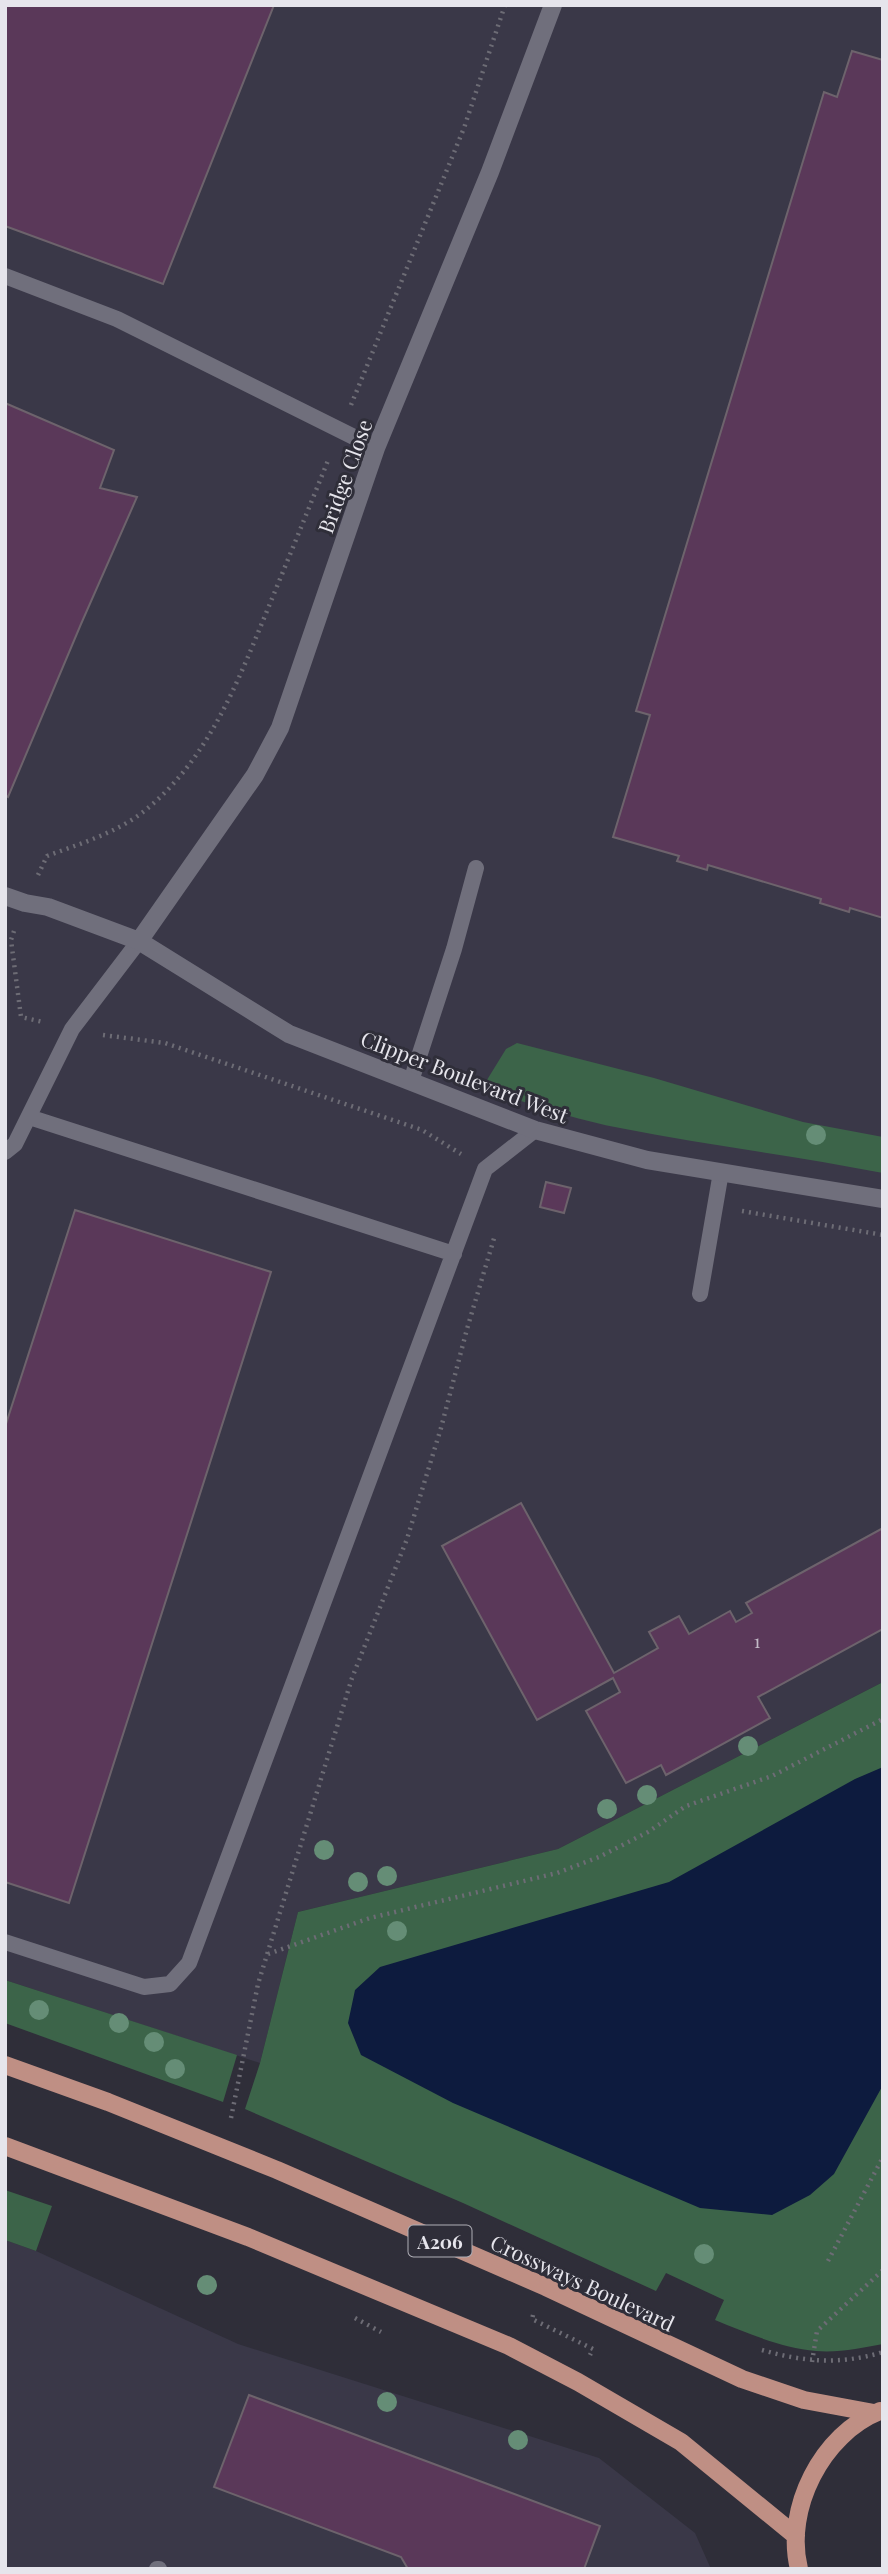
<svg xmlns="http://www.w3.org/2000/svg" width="888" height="2574" font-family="'Playfair Display',serif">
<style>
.built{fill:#3a3848}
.green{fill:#3c6449}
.water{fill:#0d1b3e}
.building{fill:#5a3859;stroke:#6d636c;stroke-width:2}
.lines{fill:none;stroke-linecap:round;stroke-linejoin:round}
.path{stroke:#6d6c75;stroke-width:4.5;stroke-dasharray:2 5;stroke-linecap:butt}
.service{stroke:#706f7c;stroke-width:16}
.minor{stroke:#706f7c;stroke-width:18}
.primary{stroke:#bf8f84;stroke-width:18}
.tree{fill:#658d76}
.labels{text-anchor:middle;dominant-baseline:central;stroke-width:6;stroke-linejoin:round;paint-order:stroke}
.number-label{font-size:18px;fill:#c3bac7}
.shield{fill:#2f2e39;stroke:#afaeb6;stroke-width:2}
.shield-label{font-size:19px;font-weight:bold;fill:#e6e5ec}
.street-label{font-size:21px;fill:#e6e5ec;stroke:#2f2e39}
</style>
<rect width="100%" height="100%" fill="#2f2e39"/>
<path class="built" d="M 5,5 L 883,5 L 883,1682 L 558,1849 L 298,1912 L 260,2063 L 5,1980 Z
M 5,2240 L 36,2251 L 238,2344 L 599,2458 L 695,2533 L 711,2569 L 5,2569 Z"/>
<path class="green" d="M 517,1043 L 654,1078 L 803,1122 L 883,1137 L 883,1173 C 795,1156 707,1145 620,1128 C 573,1119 527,1103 482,1088 L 506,1049 Z
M 883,1682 L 883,2344 C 862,2348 838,2353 816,2351 C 781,2348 747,2333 715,2320 L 724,2300 L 666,2273 L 656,2291 L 463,2203 L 245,2109 L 260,2063 L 298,1912 L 558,1849 Z
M 5,1980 L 237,2055 L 223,2102 L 5,2023 Z
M 5,2190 L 52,2206 L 36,2251 L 5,2240 Z"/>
<path class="water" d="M 883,1767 L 883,2085 L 834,2174 L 810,2195 L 772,2215 L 700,2208 L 453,2103 L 361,2055 L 348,2023 L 355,1990 L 380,1967 L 669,1882 L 855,1779 Z"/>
<path class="building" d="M 5,5 L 274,5 L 163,284 L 5,226 Z
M 852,51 L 883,60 L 883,918 L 850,908 L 849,912 L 820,903 L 821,899 L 708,865 L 707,870 L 677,861 L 679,856 L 613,837 L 650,715 L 636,711 L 824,92 L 837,97 Z
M 5,403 L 114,450 L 100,488 L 137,497 L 81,624 L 8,797 L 5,795 Z
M 546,1182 L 571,1188 L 564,1213 L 540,1207 Z
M 75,1210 L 271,1272 L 69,1903 L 5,1882 L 5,1427 Z
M 521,1503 L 614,1673 L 658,1648 L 649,1632 L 679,1616 L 689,1634 L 730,1611 L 736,1622 L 752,1613 L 746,1603 L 883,1528 L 883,1629 L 758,1697 L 770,1718 L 666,1775 L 661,1765 L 626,1783 L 586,1711 L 620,1692 L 613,1678 L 537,1720 L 442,1546 Z
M 249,2395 L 600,2526 L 584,2569 L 408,2569 L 401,2557 L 214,2487 Z"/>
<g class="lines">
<path class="path" d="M 351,405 L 464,128 L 505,5
M 38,875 L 47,856 C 79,844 116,833 143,812 C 209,760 238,681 269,606 C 289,557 309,508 329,458
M 14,931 L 11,940 L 21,1017 L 43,1022
M 103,1035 L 165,1043 L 422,1130 L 461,1154
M 742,1211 L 883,1235
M 268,1954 L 370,1918 L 557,1873 L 599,1857 L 648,1832 L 686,1806 L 772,1776 L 883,1719
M 231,2118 L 258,1984 L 352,1678 L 407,1539 L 441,1428 L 467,1329 L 495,1235
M 828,2261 L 883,2157
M 533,2315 L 532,2319 L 593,2349 L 590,2355
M 355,2318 L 381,2332
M 762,2350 C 803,2362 841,2365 883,2352
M 812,2362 L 817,2331 L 883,2270"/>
<path class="service" d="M 5,276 L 117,319 L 376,448
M 411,1081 L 454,949 L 476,868
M 29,1117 L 454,1254
M 5,1152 L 15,1144 L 72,1029 L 139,941
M 700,1294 L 721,1172
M 5,1942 L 144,1987 L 170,1984 L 189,1963 L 485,1169 L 535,1130
M 157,2569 L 159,2569"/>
<path class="minor" d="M 5,896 L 25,903 L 48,907 L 139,941 L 289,1034 L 535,1130 L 647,1160 L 883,1199
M 139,941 L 255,775 L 280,728 L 376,448 L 490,172 L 553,5"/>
<path class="primary" d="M 5,2065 L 108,2102 L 277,2170 L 546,2287 L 742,2379 L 804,2400 L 874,2413
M 5,2146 L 248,2237 L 509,2346 L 578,2382 L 681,2442 L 796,2536
M 799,2569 C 784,2509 822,2434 880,2411"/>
</g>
<g class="tree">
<circle cx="816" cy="1135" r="10"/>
<circle cx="748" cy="1746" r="10"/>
<circle cx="647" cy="1795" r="10"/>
<circle cx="607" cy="1809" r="10"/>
<circle cx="324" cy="1850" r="10"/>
<circle cx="387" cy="1876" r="10"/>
<circle cx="358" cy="1882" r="10"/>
<circle cx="397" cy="1931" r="10"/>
<circle cx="39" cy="2010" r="10"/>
<circle cx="119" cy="2023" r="10"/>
<circle cx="154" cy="2042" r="10"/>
<circle cx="175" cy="2069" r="10"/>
<circle cx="704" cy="2254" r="10"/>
<circle cx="207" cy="2285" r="10"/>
<circle cx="387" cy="2402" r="10"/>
<circle cx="518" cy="2440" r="10"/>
</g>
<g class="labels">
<g class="number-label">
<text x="757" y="1641">1</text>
</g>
<rect class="shield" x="408.5" y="2225.5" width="63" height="31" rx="5"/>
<g class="shield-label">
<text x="440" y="2241">A206</text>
</g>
<g class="street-label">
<text transform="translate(344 476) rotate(-70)">Bridge Close</text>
<text transform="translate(465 1076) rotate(21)">Clipper Boulevard West</text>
<text transform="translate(583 2282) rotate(25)">Crossways Boulevard</text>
</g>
</g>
<rect width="888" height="2574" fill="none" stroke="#e6e5ec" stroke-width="14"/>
</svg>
